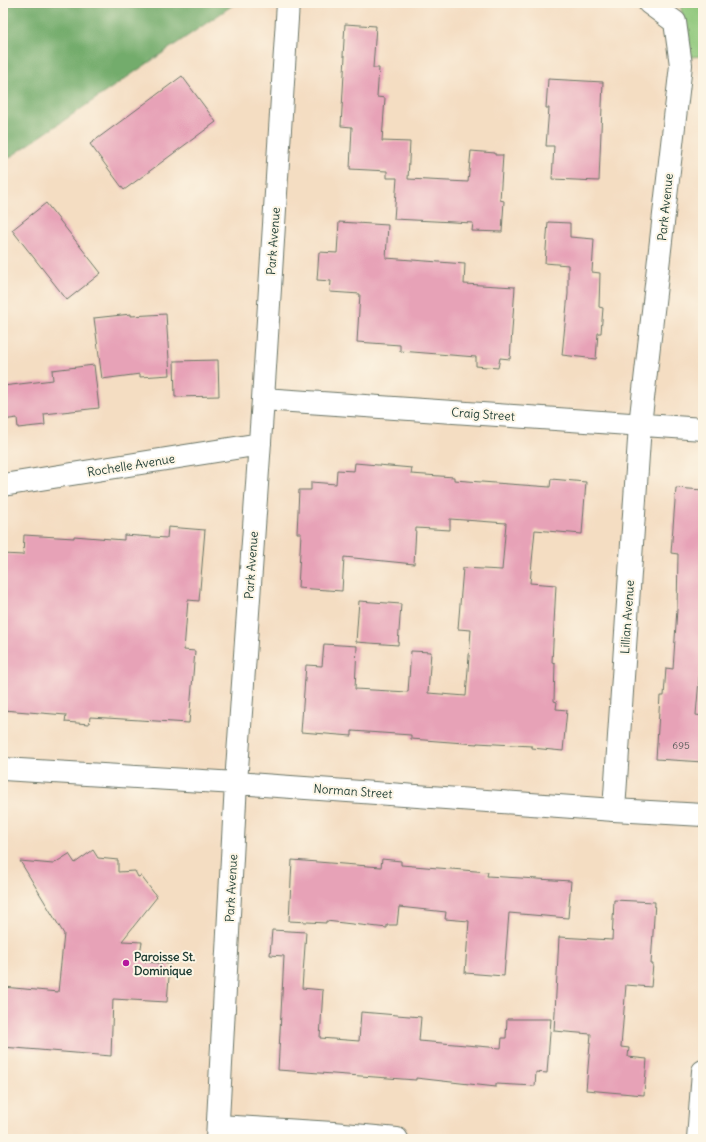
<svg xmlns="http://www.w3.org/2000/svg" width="706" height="1142" font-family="Delius,sans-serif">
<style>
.green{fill:#8fc87c;stroke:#578258}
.forest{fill:#73ac6c;stroke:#497450}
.building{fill:#e7a2b7}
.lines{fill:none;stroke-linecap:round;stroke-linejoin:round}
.minor-casing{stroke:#6a7566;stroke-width:24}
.tertiary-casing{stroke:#6a7566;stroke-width:24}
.minor{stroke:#fff;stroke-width:22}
.tertiary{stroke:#fff;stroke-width:22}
.poi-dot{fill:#b5179e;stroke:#fcf5e5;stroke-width:1.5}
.labels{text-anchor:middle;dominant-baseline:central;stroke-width:4;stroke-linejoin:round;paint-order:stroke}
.number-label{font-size:10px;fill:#515655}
.street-label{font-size:12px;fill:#1f3d34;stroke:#fcf5e5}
.poi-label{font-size:12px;font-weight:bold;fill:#1f3d34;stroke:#fcf5e5;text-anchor:start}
</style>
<rect width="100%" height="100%" fill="#fcf5e5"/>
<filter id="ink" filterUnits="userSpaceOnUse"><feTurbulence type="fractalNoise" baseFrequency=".025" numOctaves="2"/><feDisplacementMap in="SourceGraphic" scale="8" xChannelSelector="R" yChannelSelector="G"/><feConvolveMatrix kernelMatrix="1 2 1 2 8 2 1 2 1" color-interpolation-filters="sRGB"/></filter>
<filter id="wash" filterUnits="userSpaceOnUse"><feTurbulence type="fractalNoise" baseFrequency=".012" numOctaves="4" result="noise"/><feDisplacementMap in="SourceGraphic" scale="16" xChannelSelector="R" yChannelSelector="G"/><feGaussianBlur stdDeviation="0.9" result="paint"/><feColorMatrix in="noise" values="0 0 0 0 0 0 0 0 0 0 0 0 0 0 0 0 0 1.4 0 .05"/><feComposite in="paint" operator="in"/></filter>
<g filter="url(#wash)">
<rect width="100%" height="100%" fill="#f4ddc2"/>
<path class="green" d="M 680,3 L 703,3 L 703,56 L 690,57 Z"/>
<path class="forest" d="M 3,3 L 236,3 L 3,162 Z"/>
<g id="blocks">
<path class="building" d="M 345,24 L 376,26 L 373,68 L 379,68 L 377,97 L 385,98 L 382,141 L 410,142 L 408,179 L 468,182 L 471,151 L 495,153 L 495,155 L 503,155 L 500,200 L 504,201 L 502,232 L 472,231 L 473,223 L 394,219 L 397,178 L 387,178 L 387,171 L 350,169 L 352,127 L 341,126 L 345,56 L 343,56 Z
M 182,76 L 216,122 L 124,190 L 90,144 Z
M 548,79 L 603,82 L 599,181 L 552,179 L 554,146 L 546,146 L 549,108 L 546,108 Z
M 46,203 L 101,273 L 67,300 L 12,230 Z
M 339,222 L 388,225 L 386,258 L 465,264 L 464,284 L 515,287 L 510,359 L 500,358 L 498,368 L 476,366 L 476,357 L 400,351 L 400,345 L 357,342 L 360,294 L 330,292 L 331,281 L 317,280 L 319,252 L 337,253 Z
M 548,222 L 570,223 L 570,237 L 594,239 L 592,272 L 600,273 L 599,307 L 603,308 L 601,333 L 598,333 L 596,359 L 562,355 L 568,294 L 568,265 L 545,263 Z
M 131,314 L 131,316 L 166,314 L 170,375 L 140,377 L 140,374 L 102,379 L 94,318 Z
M 218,360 L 219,396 L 175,397 L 174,361 Z
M 94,365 L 99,408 L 44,414 L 45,425 L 18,428 L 17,418 L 3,420 L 3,386 L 53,380 L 52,370 Z
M 355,463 L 412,468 L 411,474 L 454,477 L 454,480 L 550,487 L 551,479 L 586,482 L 582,534 L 535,530 L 530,583 L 556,585 L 552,662 L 555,663 L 554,701 L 557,702 L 556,709 L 567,710 L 563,751 L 532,748 L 532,746 L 477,743 L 477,744 L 411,739 L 411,735 L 352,731 L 352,736 L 301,732 L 306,665 L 322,666 L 324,644 L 357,646 L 355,689 L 408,692 L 411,651 L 431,652 L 428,693 L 466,696 L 471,630 L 458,629 L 463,568 L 502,570 L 506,523 L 450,519 L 450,530 L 416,528 L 414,564 L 344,557 L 342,591 L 298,588 L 301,533 L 297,533 L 299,490 L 311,490 L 311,482 L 336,484 L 337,470 L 354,471 Z
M 676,488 L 703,490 L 703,668 L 700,668 L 696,715 L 703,716 L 703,762 L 656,759 L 660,696 L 664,696 L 666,668 L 673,669 L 677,609 L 678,554 L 671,553 Z
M 168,527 L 205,530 L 199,601 L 188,600 L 184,650 L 195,651 L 189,723 L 90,717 L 89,724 L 65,722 L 66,715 L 3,710 L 3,554 L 23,555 L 24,535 L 74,538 L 74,536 L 124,540 L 124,535 L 167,538 Z
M 359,601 L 401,604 L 398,645 L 356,642 Z
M 93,850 L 98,858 L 118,860 L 118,872 L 135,871 L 138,877 L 141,876 L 157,897 L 122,941 L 142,942 L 140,953 L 147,952 L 145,962 L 170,964 L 167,1002 L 113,999 L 111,1056 L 3,1047 L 3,987 L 58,992 L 64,934 L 20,861 L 53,864 L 69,854 L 75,863 Z
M 382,859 L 401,861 L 401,865 L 488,872 L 487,876 L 571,881 L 568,918 L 509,913 L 504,976 L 465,973 L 469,921 L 445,919 L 446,912 L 399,907 L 397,925 L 387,925 L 387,928 L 326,921 L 326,923 L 289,921 L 292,860 L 381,867 Z
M 614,900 L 655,902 L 651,964 L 653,964 L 651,987 L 626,985 L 621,1047 L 629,1048 L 628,1057 L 647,1059 L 644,1095 L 586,1090 L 591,1034 L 554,1031 L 559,937 L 612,940 Z
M 272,930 L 306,932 L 302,988 L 323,990 L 320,1038 L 359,1041 L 361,1012 L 421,1017 L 419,1041 L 501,1048 L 502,1038 L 506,1038 L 507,1019 L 551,1019 L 547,1073 L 536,1072 L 535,1086 L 496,1084 L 496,1087 L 416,1078 L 416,1080 L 278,1070 L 284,956 L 270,955 Z"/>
</g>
</g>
<g filter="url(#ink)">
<use href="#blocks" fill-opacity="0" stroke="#6a7566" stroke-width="1"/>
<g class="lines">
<g class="minor-casing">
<path id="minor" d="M 263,399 L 703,429
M 3,485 L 260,444
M 236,783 L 263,399 L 288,3
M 614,810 L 640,425 L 681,65 L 675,22 L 649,3
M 218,1126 L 333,1133 L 397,1139
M 698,1139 L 703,1071"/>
</g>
<g class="tertiary-casing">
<path id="tertiary" d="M 3,769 L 236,783 L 614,810 L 703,815
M 217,1139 L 236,783"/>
</g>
<use href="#minor" class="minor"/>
<use href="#tertiary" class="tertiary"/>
</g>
</g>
<circle class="poi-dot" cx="126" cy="963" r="4"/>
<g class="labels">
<g class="number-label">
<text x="681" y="745">695</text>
</g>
<g class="street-label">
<text transform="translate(665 207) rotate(-84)">Park Avenue</text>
<text transform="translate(273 241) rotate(-86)">Park Avenue</text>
<text transform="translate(483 414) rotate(4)">Craig Street</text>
<text transform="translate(131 465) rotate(-9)">Rochelle Avenue</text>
<text transform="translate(251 565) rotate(-86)">Park Avenue</text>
<text transform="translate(627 617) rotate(-86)">Lillian Avenue</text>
<text transform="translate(353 791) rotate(4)">Norman Street</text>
<text transform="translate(231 888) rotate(-87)">Park Avenue</text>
</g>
<g class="poi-label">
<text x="134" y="956">Paroisse St.<tspan x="134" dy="14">Dominique</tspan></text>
</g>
</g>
<rect width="706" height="1142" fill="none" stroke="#fcf5e5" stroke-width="16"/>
</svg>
